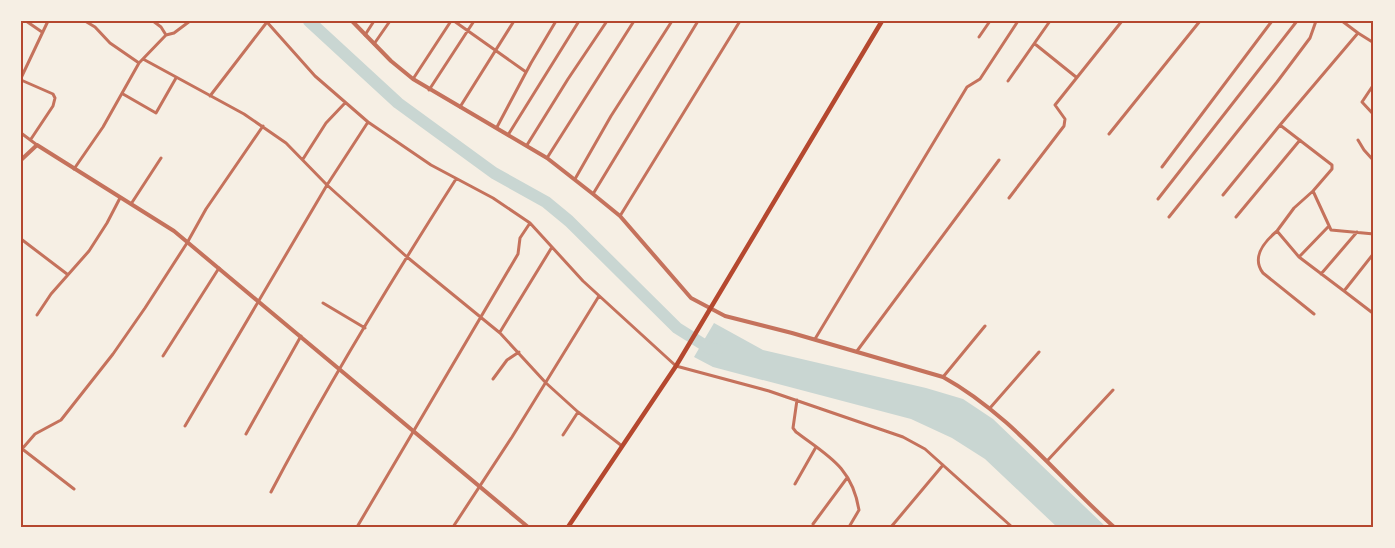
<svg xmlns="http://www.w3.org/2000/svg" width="1395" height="548" font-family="Karla,sans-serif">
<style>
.water{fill:#c9d6d2}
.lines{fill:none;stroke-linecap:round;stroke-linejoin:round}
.river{stroke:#c9d6d2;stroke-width:12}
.minor{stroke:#c5725c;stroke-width:3}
.tertiary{stroke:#c5725c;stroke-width:4}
.secondary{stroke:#b5482f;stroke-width:4.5}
.neatline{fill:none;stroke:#b5482f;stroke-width:2}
</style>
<rect width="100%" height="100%" fill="#f6efe4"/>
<path class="water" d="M 714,323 L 763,350 L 926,388 L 963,399 L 993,419 L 1106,527 L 1057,527 L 985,459 L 952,438 L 911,419 L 713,367 L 694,357 Z"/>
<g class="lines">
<path class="river" d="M 309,21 L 398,103 L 494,173 L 546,202 L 569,221 L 677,328 L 709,348 L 717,350"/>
<path class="minor" d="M 26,21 L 42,32
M 85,21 L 95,27 L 110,43 L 139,63
M 266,21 L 315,76 L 368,122 L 431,165 L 493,198 L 530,223 L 583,281 L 676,366 L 769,391 L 903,437 L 925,449 L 1012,527
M 454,21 L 526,72
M 1342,21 L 1358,33 L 1280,125 L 1332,165 L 1332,169 L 1313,191 L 1331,230 L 1374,234
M 1358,33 L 1374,43
M 166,35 L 174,33 L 190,21
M 365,35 L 374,21
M 979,37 L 990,21
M 374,44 L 390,21
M 1035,44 L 1076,77
M 143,59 L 244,114 L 286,143 L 327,185 L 407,257 L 500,333 L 546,383 L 578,412 L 622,446
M 21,78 L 48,21
M 413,79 L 451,21
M 21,80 L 53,94 L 55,98 L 53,106 L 31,139
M 1008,81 L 1050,21
M 1374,84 L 1362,102 L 1374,115
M 429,90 L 474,21
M 123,94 L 156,113 L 176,78
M 210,96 L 267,22
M 460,107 L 514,21
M 497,127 L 531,63 L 556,21
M 21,133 L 37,145
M 1109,134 L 1200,21
M 508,135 L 579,21
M 1358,140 L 1364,150 L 1374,161
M 527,145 L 568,79 L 607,21
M 547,158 L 634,21
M 303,159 L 326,123 L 345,103
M 1162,167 L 1272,21
M 74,169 L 103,127 L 139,63 L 166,35 L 161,27 L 153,21
M 575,179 L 611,116 L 672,21
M 1313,191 L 1294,208 L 1277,231 L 1299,257 L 1344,291 L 1374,253
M 593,194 L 698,21
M 1223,195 L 1280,125
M 1009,198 L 1064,126 L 1065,119 L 1055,105 L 1122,21
M 1158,199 L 1297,21
M 131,204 L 161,158
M 620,216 L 740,21
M 1169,217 L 1277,82 L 1310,38 L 1316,21
M 1236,217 L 1300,140
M 1277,231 C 1264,242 1251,257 1263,273 L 1314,314
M 21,239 L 67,274
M 1299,257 L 1328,227
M 1321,274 L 1357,232
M 1344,291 L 1374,314
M 323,303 L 365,328
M 37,315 L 51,294 L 89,251 L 107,223 L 120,198
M 500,332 L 552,247
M 815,339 L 967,87 L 980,79 L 1018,21
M 857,351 L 999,160
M 163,356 L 219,268
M 943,377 L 985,326
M 493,379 L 507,360 L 519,352
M 797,400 L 793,428 L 796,432 C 828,456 852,467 859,510 L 849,527
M 990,408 L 1039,352
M 185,426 L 327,185 L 368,122
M 246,434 L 301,336
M 563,435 L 578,412
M 21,448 L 74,489
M 22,449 L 35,434 L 61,420 L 113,354 L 145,308 L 187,243 L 206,209 L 263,126
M 1047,461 L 1113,390
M 795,484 L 816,447
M 271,492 C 327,385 391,281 456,179
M 813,524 L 847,478
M 357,527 L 518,254 L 520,238 L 530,223
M 453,527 L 512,437 L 599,296
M 891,527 L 943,465"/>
<path class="tertiary" d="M 352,21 L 391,61 L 413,79 L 547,158 L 593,194 L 620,216 L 691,298 L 725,316 L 792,333 L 943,377 C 1010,414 1058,477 1114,527
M 21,160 L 37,145 L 174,231 L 528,527"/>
<path class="secondary" d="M 568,527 L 676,366 L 882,21"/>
</g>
<rect width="1395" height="548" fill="none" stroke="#f6efe4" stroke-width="45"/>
<rect x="22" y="22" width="1350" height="504" class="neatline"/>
</svg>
